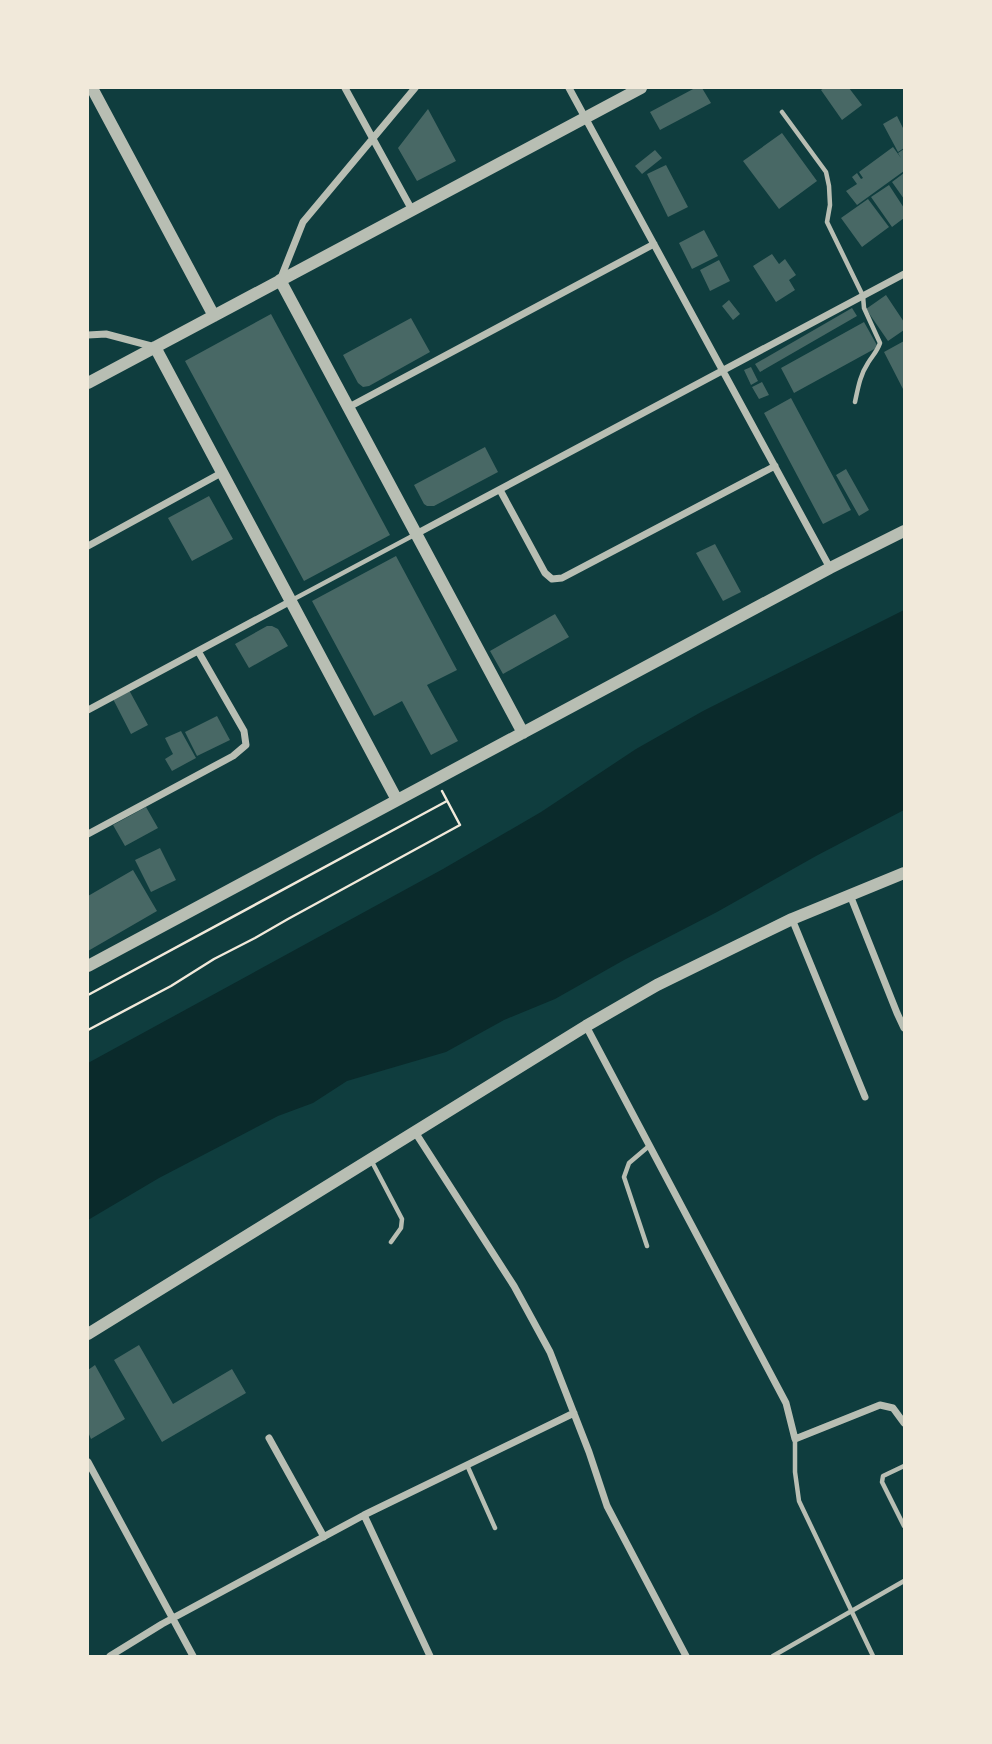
<svg xmlns="http://www.w3.org/2000/svg" width="992" height="1744" font-family="Ubuntu,sans-serif">
<style>
.water{fill:#0a2a2b}
.building{fill:#486865}
.lines{fill:none;stroke-linecap:round;stroke-linejoin:round}
.path{stroke:#f1e9da;stroke-width:2.5}
.service{stroke:#b8beb3;stroke-width:4.5}
.minor{stroke:#b8beb3;stroke-width:7}
.tertiary{stroke:#b8beb3;stroke-width:12}
</style>
<rect width="100%" height="100%" fill="#0f3d3e"/>
<path class="water" d="M 904,610 L 904,810 L 816,856 L 717,912 L 624,960 L 555,999 L 504,1020 L 446,1052 L 347,1081 L 313,1103 L 278,1116 L 159,1178 L 88,1220 L 88,1063 L 443,869 L 541,812 L 636,749 L 703,711 Z"/>
<path class="building" d="M 695,88 L 702,88 L 711,103 L 660,130 L 650,112 Z
M 824,88 L 849,88 L 862,105 L 842,120 L 821,90 Z
M 428,109 L 456,161 L 417,181 L 398,148 Z
M 897,116 L 904,130 L 904,148 L 898,152 L 883,124 Z
M 782,133 L 817,181 L 779,209 L 743,161 Z
M 893,147 L 901,158 L 898,153 L 904,149 L 904,171 L 857,205 L 846,191 L 857,184 L 852,177 L 857,173 L 861,179 L 863,178 L 859,172 Z
M 655,150 L 662,158 L 642,174 L 635,166 Z
M 666,165 L 688,207 L 668,217 L 647,174 Z
M 904,173 L 904,199 L 892,182 Z
M 889,185 L 904,208 L 904,218 L 892,227 L 871,197 Z
M 868,199 L 889,227 L 862,247 L 841,218 Z
M 704,230 L 718,256 L 692,269 L 679,243 Z
M 772,254 L 779,264 L 785,259 L 796,275 L 789,280 L 795,290 L 776,302 L 753,266 Z
M 719,260 L 730,281 L 710,291 L 700,270 Z
M 886,295 L 904,322 L 904,330 L 888,341 L 866,309 Z
M 729,300 L 740,314 L 733,320 L 722,306 Z
M 852,308 L 857,316 L 760,372 L 755,364 Z
M 271,314 L 390,535 L 304,581 L 185,361 Z
M 411,318 L 430,352 L 369,386 L 363,387 L 358,383 L 343,355 Z
M 864,322 L 878,347 L 794,393 L 781,368 Z
M 904,341 L 904,391 L 884,352 Z
M 751,367 L 758,381 L 751,385 L 744,370 Z
M 762,382 L 769,395 L 759,399 L 752,387 Z
M 791,398 L 851,510 L 823,524 L 764,413 Z
M 485,447 L 498,472 L 434,506 L 427,506 L 424,504 L 414,485 Z
M 846,469 L 869,510 L 859,516 L 836,475 Z
M 209,496 L 233,539 L 192,561 L 168,518 Z
M 715,544 L 741,592 L 723,601 L 696,553 Z
M 396,556 L 457,670 L 427,685 L 458,741 L 431,755 L 402,701 L 374,716 L 312,601 Z
M 555,614 L 569,637 L 503,674 L 490,651 Z
M 267,626 L 272,626 L 278,629 L 288,646 L 249,668 L 235,644 Z
M 129,690 L 148,725 L 131,734 L 113,699 Z
M 217,716 L 230,740 L 197,756 L 185,732 Z
M 181,731 L 196,758 L 172,771 L 165,759 L 173,754 L 165,738 Z
M 146,807 L 158,828 L 125,846 L 113,825 Z
M 160,848 L 176,880 L 151,892 L 135,860 Z
M 133,870 L 157,911 L 88,951 L 88,896 Z
M 139,1345 L 173,1404 L 232,1369 L 246,1393 L 162,1442 L 114,1360 Z
M 95,1365 L 125,1419 L 91,1439 L 88,1432 L 88,1370 Z"/>
<g class="lines">
<path class="path" d="M 88,995 L 447,801
M 88,1030 L 171,986 L 214,959 L 255,938 L 288,919 L 460,825 L 442,791"/>
<path class="service" d="M 782,112 L 826,172 L 829,186 L 830,205 L 827,222 L 863,296 L 864,308 L 880,343 C 877,352 872,356 868,363 C 860,375 858,388 855,402
M 294,599 L 416,534
M 371,1160 L 402,1219 L 401,1228 L 391,1242
M 647,1246 L 624,1177 L 629,1163 L 649,1146
M 795,1439 L 795,1472 L 799,1501 L 873,1656
M 467,1465 L 495,1528
M 904,1466 L 883,1476 L 882,1482 L 904,1526
M 773,1656 L 904,1581"/>
<path class="minor" d="M 345,88 L 412,210
M 569,88 L 830,568
M 280,280 L 303,222 L 415,88
M 88,335 L 106,334 L 155,347
M 349,407 L 654,244
M 500,490 L 545,573 L 552,579 L 562,578 L 775,466
M 416,534 L 904,274
M 88,546 L 223,472
M 88,710 L 291,601
M 88,834 L 233,756 L 246,745 L 244,731 L 198,651
M 850,895 L 897,1013 L 904,1028
M 792,919 L 865,1097
M 586,1026 L 786,1403 L 795,1439 L 880,1405 L 893,1408 L 904,1423
M 415,1132 L 514,1286 L 550,1352 L 589,1452 L 607,1506 L 686,1656
M 269,1438 L 324,1537
M 88,1462 L 193,1656
M 364,1515 L 430,1656
M 110,1656 L 162,1624 L 364,1515 L 574,1413"/>
<path class="tertiary" d="M 92,88 L 214,316
M 280,280 L 523,733
M 155,347 L 397,800
M 88,383 L 641,88
M 88,966 L 830,568 L 904,531
M 88,1334 L 586,1026 L 657,985 L 792,919 L 904,873"/>
</g>
<rect width="992" height="1744" fill="none" stroke="#f1e9da" stroke-width="178"/>
</svg>
